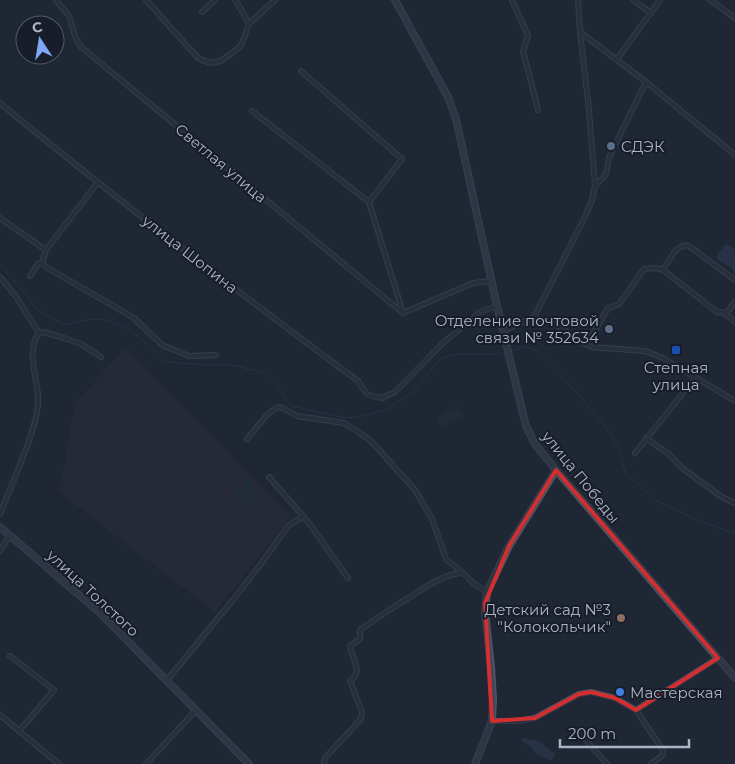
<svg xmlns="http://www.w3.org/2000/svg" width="735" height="764" font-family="Montserrat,sans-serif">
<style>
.medical{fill:#2f2d3a}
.green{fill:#243638}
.water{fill:#32425c}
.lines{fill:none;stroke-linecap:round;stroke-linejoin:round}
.stream{stroke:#32425c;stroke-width:1}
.street-casing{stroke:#505664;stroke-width:6}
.secondary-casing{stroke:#505664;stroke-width:8}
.street{stroke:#323945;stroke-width:4}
.secondary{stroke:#404858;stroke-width:5}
.marked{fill:none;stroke:#d42f30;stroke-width:4;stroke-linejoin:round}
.service-dot{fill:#5c6f8a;stroke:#181e29;stroke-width:2}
.transit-dot{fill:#1a4fb4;stroke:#181e29;stroke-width:2}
.education-dot{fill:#8d6e63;stroke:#181e29;stroke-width:2}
.shop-dot{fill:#3f7fe0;stroke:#181e29;stroke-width:2}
.labels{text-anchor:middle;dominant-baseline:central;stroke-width:4;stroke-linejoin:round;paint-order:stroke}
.poi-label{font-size:15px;fill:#acb3c3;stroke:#181e29;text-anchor:start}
.street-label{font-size:15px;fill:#acb3c3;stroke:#181e29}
</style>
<rect width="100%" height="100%" fill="#1f2734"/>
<path class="medical" d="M 125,348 L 291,516 L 215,612 L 59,492 L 75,403 Z"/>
<path class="green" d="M 458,406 L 464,416 L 442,428 L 436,418 Z
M 248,480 L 252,481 L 255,508 L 252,510 L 250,510 L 235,497 L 234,495 L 245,481 Z"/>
<path class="water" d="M 727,244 L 735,250 L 735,274 L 731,267 L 719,261 L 716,257 L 719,252 Z
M 521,738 L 538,741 L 555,754 L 553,758 L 551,761 L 535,753 L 529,745 L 523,742 Z"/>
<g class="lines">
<path class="stream" d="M 0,265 L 20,287 L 38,311 L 64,325 C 74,323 89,318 98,319 C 125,320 148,344 165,362 L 208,365 L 232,365 L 265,373 L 279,388 L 291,406 L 345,418 L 359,417 L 385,410 L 413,392 L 440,359 L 456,354 L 499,354 L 506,352
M 510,351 L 525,347 L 537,350 L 578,394 L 605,426 L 620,450 L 625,472 L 655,500 L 698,520 L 735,534"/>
<g class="street-casing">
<path id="street" d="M 56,0 L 69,16 L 75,36 L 80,46 L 403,313
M 146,0 L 198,58 L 210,63 L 221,61 L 241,46 L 249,24 L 275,0
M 235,0 L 238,4 L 249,24
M 512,0 L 528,36 L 523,51 L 538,110
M 633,0 L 651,13
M 710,0 L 735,18
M 202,12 L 215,0
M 580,32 L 646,82 L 735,155
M 617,59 L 660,0
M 301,71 L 402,159 L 369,202
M 0,103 C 116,199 237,291 358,381 L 367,394 L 376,397 L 382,398 L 395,392 L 443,343 L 480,312 L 497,306
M 252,111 L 369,202 L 403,313
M 595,186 L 606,174 L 609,158 L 613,149 L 646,82
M 0,218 L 46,250
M 42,263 L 46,267 L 134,318 L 162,345 L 189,356 L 216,355
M 30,276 L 38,264 L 42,263 L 46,250 L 98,182
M 0,277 L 15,295 L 39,333
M 735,280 L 689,246 C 677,242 669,261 663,270 L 717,312 L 724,313 L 735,322
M 403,313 L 473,283 L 491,281
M 724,313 L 729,310 L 735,301
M 534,317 L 553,323 L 591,347 L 645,351 L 663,358 L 735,401
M 503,331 L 534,317 L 584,219 L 592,200 L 595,186 L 589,110 L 580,32 L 578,0
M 585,344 L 593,334 L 608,308 L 619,304 L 644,269 L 656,268 L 663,270
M 646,438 L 670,455 L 682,468 L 722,497 L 735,503
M 247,439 L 266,416 L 273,410 L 278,407 L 283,408 L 297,416 L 344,423 L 360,433 L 372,442 L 415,490 L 432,519 L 446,559 L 463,573 L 473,583 L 487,592
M 635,453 L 695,378
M 269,477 L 309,523 L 348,578
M 0,514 C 9,492 18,471 26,449 C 31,435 37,420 38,404 C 40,380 24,355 39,333 L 43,332 L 64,338 L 81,344 L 101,357
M 0,551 L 10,535
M 10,656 L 54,690 L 19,731
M 167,680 L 233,600 L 263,561 L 288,526 L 302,517
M 636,710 L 718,658
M 0,715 L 59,764
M 492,721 L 518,721 L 535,718 L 579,694 L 591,692 L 615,698 L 636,710 L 663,750 L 663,755 L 651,764
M 584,738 L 607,764
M 146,764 L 196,710
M 324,764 L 325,758 L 361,719 L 362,712 L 350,681 C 364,672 352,660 350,646 L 360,639 L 360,630 C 377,618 395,606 413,595 C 429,585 444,574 463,573"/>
</g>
<g class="secondary-casing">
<path id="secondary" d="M 395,0 L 448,97 L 456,119 L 497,306 L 526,426 L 535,444 L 556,470 L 735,678
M 0,527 L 99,612 L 249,764
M 475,764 L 492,721 L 493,699 L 491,667 L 485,613 L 487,592 L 509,546 L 556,470"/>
</g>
<use href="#street" class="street"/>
<use href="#secondary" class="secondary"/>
</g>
<path d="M0 0H735V764H0ZM 556,470 L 718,658 L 636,710 L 615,698 L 591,692 L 579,694 L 535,718 L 492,721 L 485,603 L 509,546 Z" fill="#1f2734" fill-opacity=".55" fill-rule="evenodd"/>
<path class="marked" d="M 556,470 L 718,658 L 636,710 L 615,698 L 591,692 L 579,694 L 535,718 L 492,721 L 485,603 L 509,546 Z"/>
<g class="service-dot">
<circle cx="611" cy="146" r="5"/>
<circle cx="609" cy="329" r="5"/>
</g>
<rect class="transit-dot" x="671" y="345" width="10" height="10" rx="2.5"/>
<circle class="education-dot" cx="621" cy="618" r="5"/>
<circle class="shop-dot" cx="620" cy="692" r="5"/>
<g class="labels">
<g class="poi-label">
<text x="621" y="146">СДЭК</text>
<text x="599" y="320" text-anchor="end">Отделение почтовой<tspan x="599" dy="17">связи № 352634</tspan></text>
<text x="676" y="367" text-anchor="middle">Степная<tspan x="676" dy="17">улица</tspan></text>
<text x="611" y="609" text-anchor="end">Детский сад №3<tspan x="611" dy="17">"Колокольчик"</tspan></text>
<text x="630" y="692">Мастерская</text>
</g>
<g class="street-label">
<text transform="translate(221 163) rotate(40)">Светлая улица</text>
<text transform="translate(190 254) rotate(38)">улица Шопина</text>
<text transform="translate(581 477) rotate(51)">улица Победы</text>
<text transform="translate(93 593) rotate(43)">улица Толстого</text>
</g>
</g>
<g transform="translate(40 40) rotate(348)"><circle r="24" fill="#181e29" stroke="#535a67"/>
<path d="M0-4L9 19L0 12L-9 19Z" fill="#7ea6f5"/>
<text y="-8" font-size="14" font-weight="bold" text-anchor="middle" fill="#acb3c3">С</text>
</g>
<path d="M560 739v8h129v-8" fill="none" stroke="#acb3c3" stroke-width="2.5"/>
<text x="568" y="739" font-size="15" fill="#acb3c3" stroke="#181e29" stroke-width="4" paint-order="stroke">200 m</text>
</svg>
